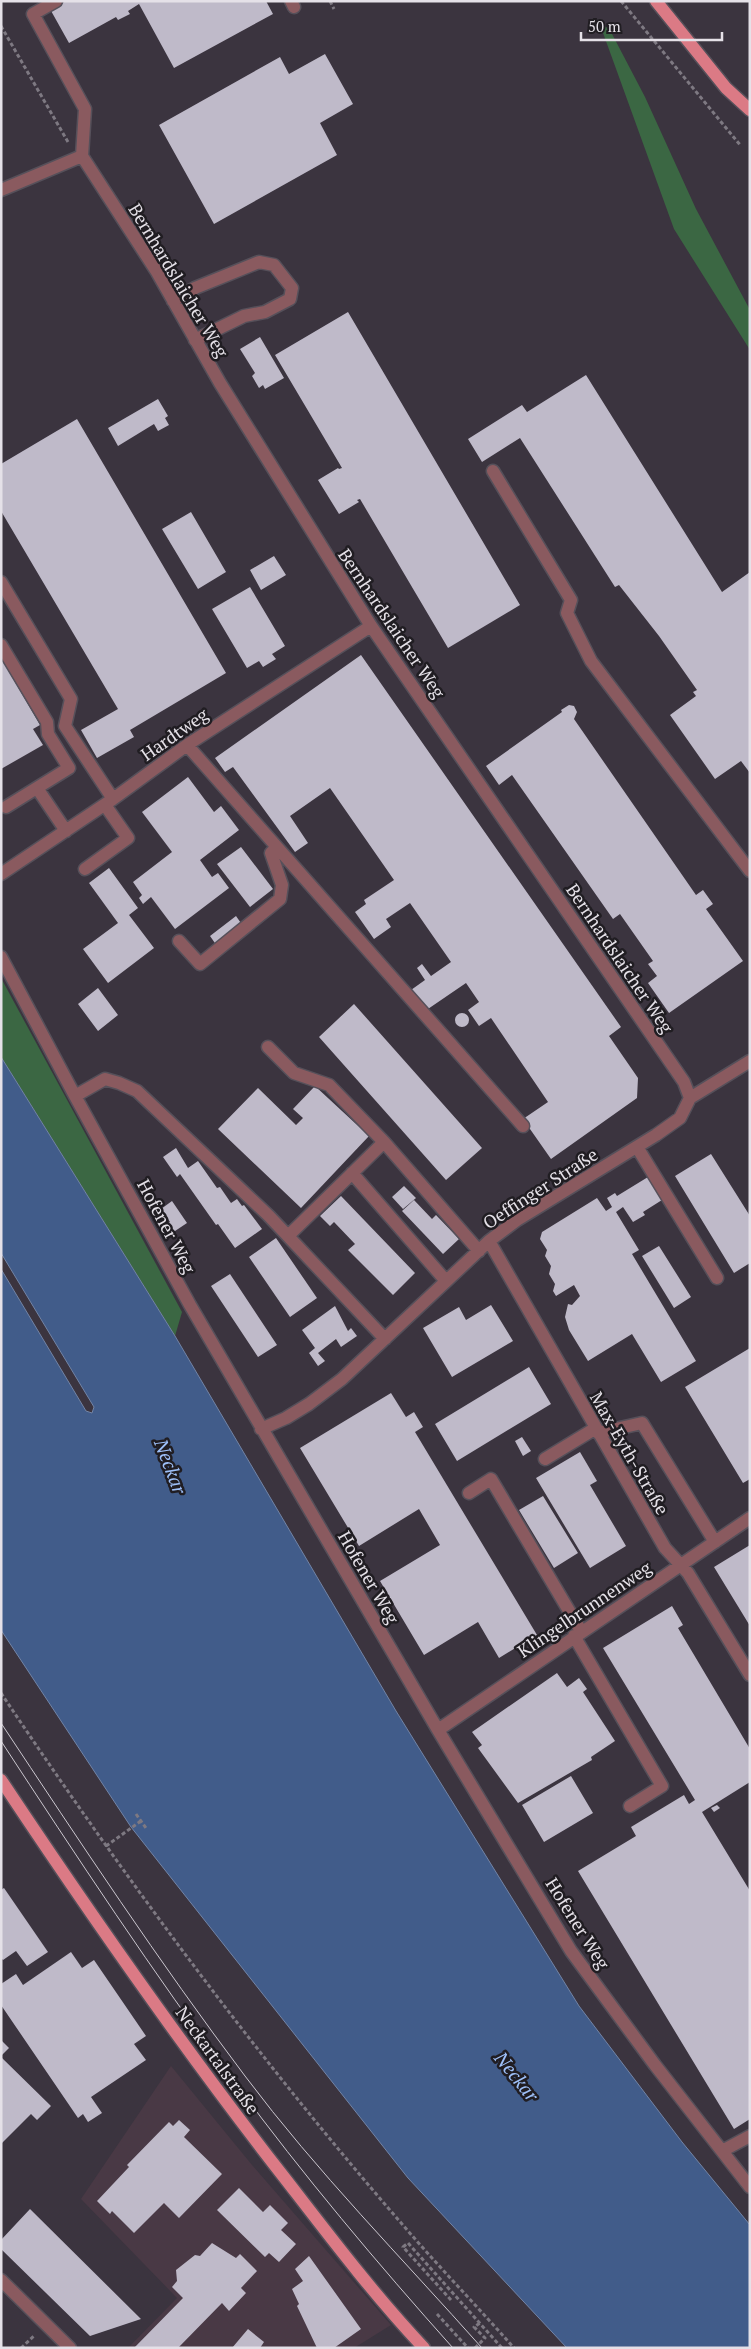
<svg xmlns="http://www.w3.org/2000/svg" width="751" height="2349" font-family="'PT Serif',serif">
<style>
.education{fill:#493945}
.green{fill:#3b6743}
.water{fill:#415c8a;stroke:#7284a6}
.building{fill:#bfbac9}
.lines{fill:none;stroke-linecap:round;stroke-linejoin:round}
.minor-casing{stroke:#56505a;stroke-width:15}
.major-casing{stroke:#56505a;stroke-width:15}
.path{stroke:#7e7982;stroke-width:3;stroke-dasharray:4 2.5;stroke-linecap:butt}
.minor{stroke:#8a5a5f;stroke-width:12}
.major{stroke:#db7a85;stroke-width:12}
.tram{stroke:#cbc7cf;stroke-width:1}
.labels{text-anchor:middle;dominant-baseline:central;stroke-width:5;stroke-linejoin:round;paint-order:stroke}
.street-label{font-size:18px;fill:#e5e1e8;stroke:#201d22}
.water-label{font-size:19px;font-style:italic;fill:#9ec0f9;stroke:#201d22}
</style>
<rect width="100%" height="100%" fill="#3b343f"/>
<path class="education" d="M 171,2066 L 252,2165 L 391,2325 L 354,2348 L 128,2348 L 177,2298 L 81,2199 Z"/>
<path class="green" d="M 598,19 L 611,32 L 645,97 L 696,209 L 750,310 L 750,350 L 674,229 Z
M 1,978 L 182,1312 L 175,1336 L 1,1057 Z"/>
<path class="water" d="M 1,1057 L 175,1336 L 396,1711 L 579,2006 L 682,2142 L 750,2225 L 750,2348 L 567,2348 L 408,2178 L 131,1827 L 1,1630 L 1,1269 L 86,1411 L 92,1413 L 94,1407 L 1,1253 Z"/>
<path class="building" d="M 64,1 L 266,1 L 273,14 L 174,68 L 139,4 L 128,11 L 130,14 L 118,20 L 116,17 L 69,43 L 50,9 Z
M 325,54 L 353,104 L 320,123 L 337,155 L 214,224 L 159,125 L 280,57 L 289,74 Z
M 348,312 L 520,605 L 448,648 L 360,499 L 357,500 L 359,502 L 339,514 L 318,480 L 338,468 L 339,469 L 342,468 L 275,355 Z
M 260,337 L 284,378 L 265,389 L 263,385 L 259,388 L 252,376 L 255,373 L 240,349 Z
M 586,375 L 722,592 L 750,572 L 750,773 L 741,761 L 715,779 L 670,715 L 696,696 L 693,692 L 697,690 L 659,636 L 619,585 L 615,587 L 520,438 L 482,462 L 468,439 L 522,405 L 527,412 Z
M 158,399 L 168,416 L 165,418 L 169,425 L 158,431 L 154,424 L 118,446 L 108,428 Z
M 77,419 L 226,673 L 130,730 L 134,737 L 97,758 L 81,730 L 118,709 L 1,511 L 1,464 Z
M 191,512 L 226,572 L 198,589 L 162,529 Z
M 274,556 L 286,575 L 261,590 L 250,570 Z
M 250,587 L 285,646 L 272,654 L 276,659 L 263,667 L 259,661 L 247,668 L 212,609 Z
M 361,655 L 621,1027 L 609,1036 L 638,1078 L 637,1098 L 551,1159 L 523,1119 L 548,1102 L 491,1018 L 479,1026 L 468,1010 L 479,1002 L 466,983 L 425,1011 L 411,990 L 425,980 L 417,968 L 422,964 L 431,976 L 451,962 L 410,903 L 386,919 L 391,927 L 374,939 L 355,912 L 366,904 L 364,900 L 394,880 L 330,788 L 290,816 L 308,843 L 295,852 L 233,767 L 225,772 L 215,758 Z
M 1,658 L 40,725 L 33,729 L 43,745 L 1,769 Z
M 569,705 L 574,706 L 577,712 L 574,719 L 696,895 L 703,890 L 713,904 L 706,909 L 743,961 L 669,1013 L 648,983 L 657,976 L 648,964 L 653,961 L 620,914 L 613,919 L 512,775 L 499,785 L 486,766 L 562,712 L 561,710 Z
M 188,777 L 214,812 L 221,806 L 239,830 L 200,860 L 212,877 L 218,873 L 229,888 L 175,929 L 151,897 L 143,904 L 139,898 L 142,895 L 133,882 L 172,852 L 142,812 Z
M 241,847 L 273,889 L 250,907 L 217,864 Z
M 109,868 L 138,908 L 129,915 L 154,948 L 108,983 L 83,949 L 118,923 L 89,883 Z
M 236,916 L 243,926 L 217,946 L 210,936 Z
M 98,988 L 118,1015 L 98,1031 L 78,1004 Z
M 354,1004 L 482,1148 L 446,1180 L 319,1037 Z
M455 1020a7 7 0 1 1 14 0a7 7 0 1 1-14 0Z
M 315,1086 L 369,1136 L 301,1208 L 218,1129 L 258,1088 L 296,1125 L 303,1118 L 293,1109 Z
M 176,1148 L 188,1168 L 198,1161 L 217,1188 L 220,1187 L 231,1203 L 237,1199 L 242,1206 L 244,1205 L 262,1229 L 235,1248 L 218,1224 L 216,1225 L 180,1174 L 177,1177 L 163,1157 Z
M 711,1154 L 750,1216 L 750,1263 L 734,1273 L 675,1176 Z
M 648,1177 L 662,1200 L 643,1212 L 645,1215 L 633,1222 L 623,1207 L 616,1212 L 639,1250 L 632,1254 L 696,1361 L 661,1382 L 632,1334 L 588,1361 L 569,1330 L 565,1317 L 568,1304 L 572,1305 L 580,1296 L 574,1285 L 556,1296 L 553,1291 L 555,1284 L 549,1274 L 551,1266 L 545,1256 L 547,1250 L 540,1239 L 542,1232 L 597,1198 L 606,1211 L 612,1207 L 607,1198 L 615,1193 L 617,1196 Z
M 404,1186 L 416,1198 L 403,1209 L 392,1197 Z
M 341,1196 L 415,1273 L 393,1295 L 348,1250 L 355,1244 L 334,1222 L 330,1226 L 320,1216 Z
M 414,1200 L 432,1219 L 436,1215 L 459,1239 L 443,1254 L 402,1211 Z
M 172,1201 L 187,1223 L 172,1233 L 166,1225 L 170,1222 L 161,1209 Z
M 276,1238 L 317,1298 L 290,1317 L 249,1257 Z
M 659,1246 L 691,1297 L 674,1308 L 642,1256 Z
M 230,1274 L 277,1345 L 258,1357 L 211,1286 Z
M 491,1305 L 513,1341 L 452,1377 L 423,1328 L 459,1307 L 466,1320 Z
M 335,1306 L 348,1331 L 351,1328 L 357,1336 L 341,1347 L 336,1339 L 318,1353 L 325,1361 L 318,1366 L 309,1353 L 315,1348 L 302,1330 Z
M 750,1348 L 750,1479 L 743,1483 L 685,1387 Z
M 529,1367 L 551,1404 L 457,1461 L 435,1424 Z
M 391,1393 L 406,1417 L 414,1412 L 423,1427 L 415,1432 L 537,1635 L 499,1658 L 478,1622 L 424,1655 L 380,1581 L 440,1545 L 419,1509 L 359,1546 L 300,1448 Z
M 522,1437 L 531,1451 L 523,1456 L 515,1441 Z
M 580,1452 L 597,1481 L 590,1485 L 626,1546 L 590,1568 L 536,1478 Z
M 543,1496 L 578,1553 L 554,1568 L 519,1510 Z
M 750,1545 L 750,1626 L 714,1567 Z
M 672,1606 L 683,1625 L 678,1628 L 750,1749 L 750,1782 L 702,1812 L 750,1891 L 750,2119 L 734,2129 L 578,1871 L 636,1836 L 631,1827 L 684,1795 L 689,1804 L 695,1800 L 603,1648 Z
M 557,1673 L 567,1687 L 579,1678 L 587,1689 L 583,1692 L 615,1741 L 591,1757 L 592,1760 L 518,1803 L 478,1748 L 482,1745 L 472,1732 Z
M 571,1776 L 593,1813 L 544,1842 L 522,1805 Z
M 717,1805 L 720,1808 L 714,1812 L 711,1808 Z
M 4,1888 L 48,1952 L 27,1966 L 16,1951 L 3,1960 L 1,1958 L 1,1890 Z
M 71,1952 L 82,1968 L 94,1960 L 146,2036 L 134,2044 L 146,2060 L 91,2097 L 102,2113 L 88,2122 L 83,2114 L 78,2118 L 1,2005 L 1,1984 L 16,1974 L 23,1985 Z
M 1,2040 L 9,2048 L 1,2056 Z
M 1,2057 L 51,2106 L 37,2120 L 31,2114 L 1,2144 Z
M 179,2120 L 190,2130 L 184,2137 L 222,2174 L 179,2218 L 164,2203 L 134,2233 L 112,2211 L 110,2214 L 97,2201 L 129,2167 L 127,2165 L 169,2122 L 173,2126 Z
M 239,2188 L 263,2212 L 270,2205 L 288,2223 L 281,2230 L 296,2244 L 279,2262 L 269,2253 L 265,2257 L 217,2210 Z
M 30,2209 L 141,2319 L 90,2336 L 1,2249 L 1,2240 Z
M 212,2243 L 236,2258 L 240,2254 L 257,2271 L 241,2288 L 246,2293 L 229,2311 L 222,2303 L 178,2348 L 134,2348 L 183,2298 L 172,2287 L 177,2281 L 176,2270 L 195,2255 L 200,2256 Z
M 309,2256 L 361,2329 L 334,2348 L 317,2348 L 297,2306 L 299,2304 L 292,2289 L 303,2281 L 295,2269 Z
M 248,2329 L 264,2342 L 260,2348 L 232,2348 Z"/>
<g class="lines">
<g class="minor-casing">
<path id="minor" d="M 56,1 L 33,14 L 85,109 L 82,156
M 291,1 L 294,7
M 82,156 L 157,272 L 220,383 L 371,626 L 684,1082 L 690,1098
M 1,190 L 82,156
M 173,301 L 195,288 L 259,262 L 274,265 L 292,288 L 290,299 L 265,312 L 244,316 L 195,340
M 493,471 L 571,600 L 567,613 L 591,661 L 750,871
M 1,582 L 71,699 L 65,726 L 113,799
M 1,645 L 47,722 L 48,734 L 69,768 L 6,807
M 187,745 L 523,1126
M 37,788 L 66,831
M 85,869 L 128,838 L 105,805
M 1,874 L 113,799 L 187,745 L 371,626
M 179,941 L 200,964 L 280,899 L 282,885 L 271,853 L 277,847
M 1,957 L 75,1096 L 190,1305 L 438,1730 L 571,1951 L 655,2065 L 750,2187
M 268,1047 L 294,1073 L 329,1085 L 384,1142 L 479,1251
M 75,1096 L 105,1079 L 119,1083 L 137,1091 L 269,1216 L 385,1339
M 637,1147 L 717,1278
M 352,1173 L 446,1281
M 288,1236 L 384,1142
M 489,1241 L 665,1548 L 688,1573 L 750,1675
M 261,1429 L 286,1418 L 309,1404 L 342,1379 L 489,1241 L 517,1220 L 656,1135 L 680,1118 L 690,1098 L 750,1061
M 598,1433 L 642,1423 L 715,1542
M 545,1459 L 596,1428
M 469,1493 L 491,1479 L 581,1631
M 574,1636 L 662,1786 L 630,1806
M 438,1730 L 750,1518
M 722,2151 L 750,2136
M 1,2280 L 70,2348"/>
</g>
<g class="major-casing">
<path id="major" d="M 656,1 L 726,88 L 750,110
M 1,1780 C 92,1917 186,2052 287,2181 C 331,2238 375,2296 424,2348"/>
</g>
<path class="path" d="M 330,1 L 334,9
M 621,1 L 741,146
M 1,26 L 68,142
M 1,1693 C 124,1877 256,2056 402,2224 C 438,2266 477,2306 514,2348
M 136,1814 L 146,1828
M 106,1846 L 141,1821
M 451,2300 L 403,2247 L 408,2243 L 502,2348
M 437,2314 L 468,2348
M 21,2348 L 35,2335
M 475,2348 L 485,2338 L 474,2327 L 480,2323"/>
<use href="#minor" class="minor"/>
<use href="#major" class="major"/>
<path class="tram" d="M 1,1723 C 80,1842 159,1962 245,2076 C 317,2172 402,2258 482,2348
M 1,1741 C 77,1857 153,1973 236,2084 C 303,2175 377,2263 453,2348"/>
</g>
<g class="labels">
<g class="street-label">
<text transform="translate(179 280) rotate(59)">Bernhardslaicher Weg</text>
<text transform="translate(392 623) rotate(56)">Bernhardslaicher Weg</text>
<text transform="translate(174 734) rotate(-35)">Hardtweg</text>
<text transform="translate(620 958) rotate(56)">Bernhardslaicher Weg</text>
<text transform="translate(540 1188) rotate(-33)">Oeffinger Straße</text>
<text transform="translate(167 1226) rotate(62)">Hofener Weg</text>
<text transform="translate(630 1453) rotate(60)">Max-Eyth-Straße</text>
<text transform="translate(369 1577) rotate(60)">Hofener Weg</text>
<text transform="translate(584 1609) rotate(-34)">Klingelbrunnenweg</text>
<text transform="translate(578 1923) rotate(58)">Hofener Weg</text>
<text transform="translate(218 2060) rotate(54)">Neckartalstraße</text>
</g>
<g class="water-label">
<text transform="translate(171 1466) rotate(69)">Neckar</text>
<text transform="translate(517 2076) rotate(51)">Neckar</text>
</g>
</g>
<rect width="751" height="2349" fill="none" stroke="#e5e1e8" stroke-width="5"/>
<path d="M581 32v8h141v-8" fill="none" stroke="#e5e1e8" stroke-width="2.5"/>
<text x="588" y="32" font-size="15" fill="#e5e1e8" stroke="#201d22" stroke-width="4" paint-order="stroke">50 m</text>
</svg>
